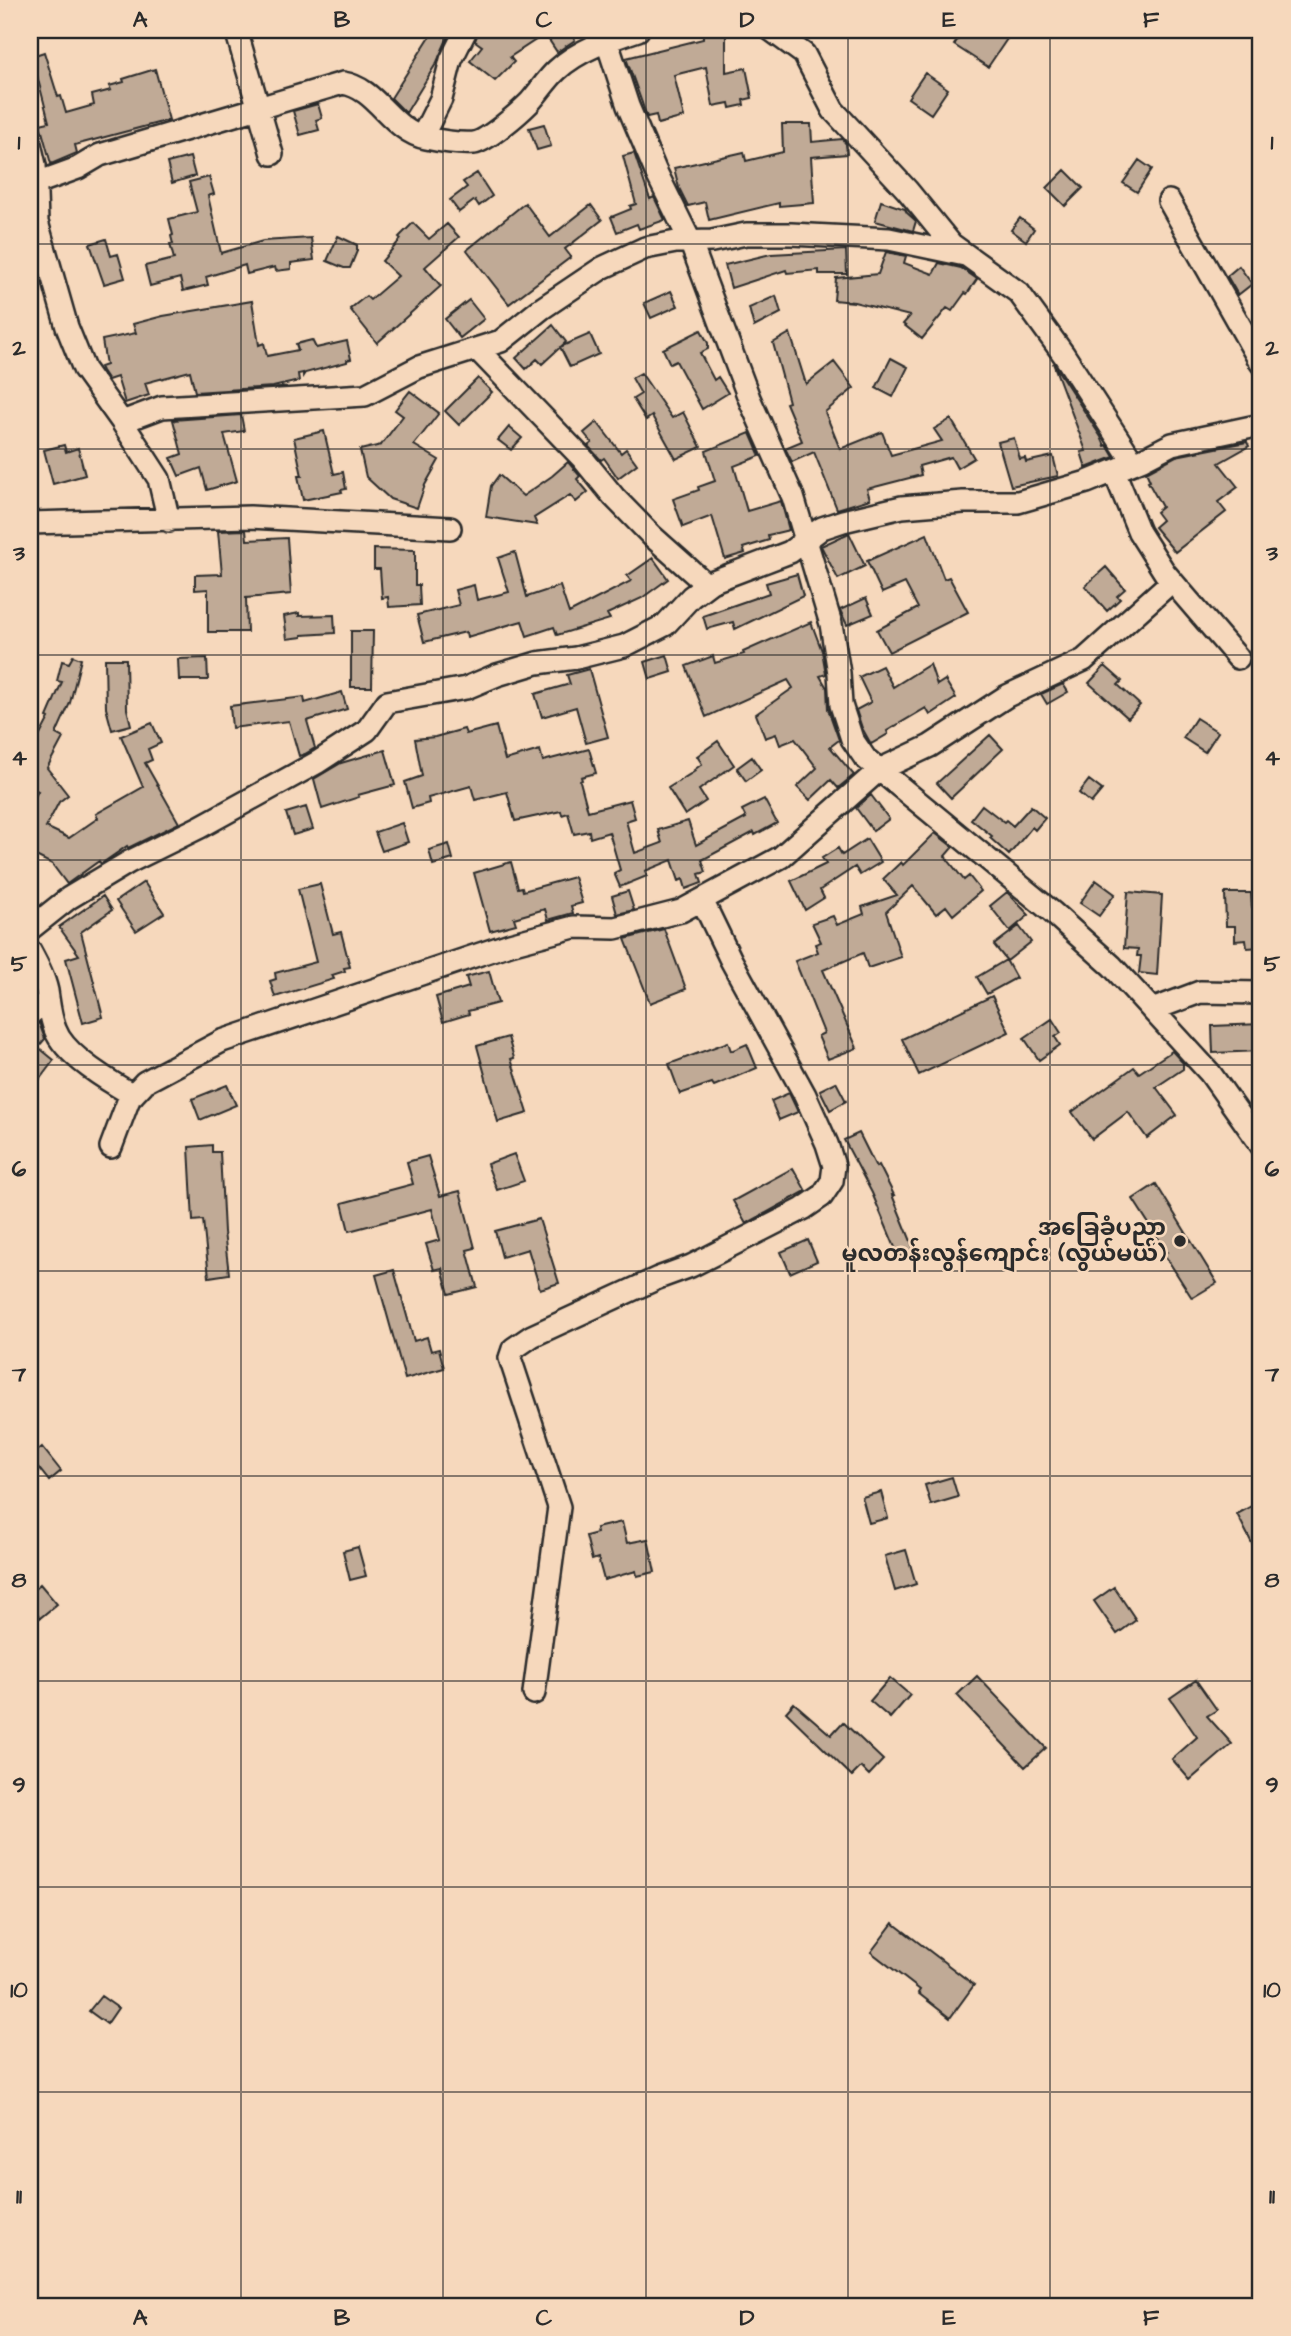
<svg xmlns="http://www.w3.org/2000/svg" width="1291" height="2336" font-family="'Architects Daughter','Noto Sans Myanmar',sans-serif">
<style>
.building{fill:#c0aa96;stroke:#2b2b2b;stroke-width:2}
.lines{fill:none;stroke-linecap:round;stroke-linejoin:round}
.minor-casing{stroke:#2b2b2b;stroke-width:26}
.minor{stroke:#f6d8bc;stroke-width:21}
.grid{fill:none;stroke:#2b2b2b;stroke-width:2;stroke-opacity:0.55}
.poi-dot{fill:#2b2b2b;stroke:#f6d8bc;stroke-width:2.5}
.labels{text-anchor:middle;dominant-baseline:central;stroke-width:5;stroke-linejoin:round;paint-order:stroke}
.poi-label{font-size:23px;font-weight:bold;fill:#2b2b2b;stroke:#f6d8bc;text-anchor:end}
.neatline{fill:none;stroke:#2b2b2b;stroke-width:2.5}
.grid-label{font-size:23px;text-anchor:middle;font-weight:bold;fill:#2b2b2b}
</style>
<rect width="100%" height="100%" fill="#f6d8bc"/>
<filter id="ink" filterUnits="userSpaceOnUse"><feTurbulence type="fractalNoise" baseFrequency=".0143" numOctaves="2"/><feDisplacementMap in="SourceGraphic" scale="14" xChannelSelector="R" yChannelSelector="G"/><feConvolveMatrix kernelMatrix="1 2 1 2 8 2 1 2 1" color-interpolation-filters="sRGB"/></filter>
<g filter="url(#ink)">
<path class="building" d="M 434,30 L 451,30 L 437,62 L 406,113 L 391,98 Z
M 479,30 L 568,30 L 575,40 L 557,52 L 545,34 L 510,57 L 514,62 L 495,81 L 470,61 L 482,46 L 475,41 Z
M 703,30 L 726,30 L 726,72 L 746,68 L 752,98 L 743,100 L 744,105 L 730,108 L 729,103 L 713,106 L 706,67 L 674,75 L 684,117 L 658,124 L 656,115 L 647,117 L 626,58 L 703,39 Z
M 964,30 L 1013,30 L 988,67 L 954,45 Z
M 44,52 L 58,97 L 61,96 L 66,113 L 94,105 L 92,95 L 111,90 L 109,86 L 124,82 L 123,79 L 155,69 L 169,120 L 75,145 L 77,153 L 51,164 L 40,124 L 49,122 L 32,56 Z
M 925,73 L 948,89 L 931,114 L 908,98 Z
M 318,104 L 322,118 L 316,120 L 319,130 L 300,135 L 293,111 Z
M 544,124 L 551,146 L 537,150 L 529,128 Z
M 782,124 L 811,124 L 812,142 L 842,139 L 846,144 L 847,154 L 811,157 L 814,203 L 779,206 L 779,203 L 709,220 L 705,202 L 688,206 L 679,188 L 674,168 L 744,152 L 746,161 L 783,152 Z
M 634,153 L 650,199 L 654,197 L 665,220 L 639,229 L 637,224 L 617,232 L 611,217 L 631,209 L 630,206 L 636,204 L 623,156 Z
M 190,157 L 195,176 L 172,183 L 167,163 Z
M 1139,160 L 1152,169 L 1137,192 L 1123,183 Z
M 1065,170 L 1083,188 L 1065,206 L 1047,188 Z
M 477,173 L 492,196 L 479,206 L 475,200 L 459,212 L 450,200 L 467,187 L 463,182 Z
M 209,177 L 214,194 L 208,196 L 221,253 L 263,241 L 311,238 L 314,260 L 291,263 L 291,269 L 276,271 L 275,267 L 247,274 L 245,265 L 206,277 L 208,285 L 183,291 L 180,278 L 150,286 L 145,266 L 174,259 L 170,244 L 173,244 L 171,236 L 173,235 L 169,219 L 197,212 L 189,182 Z
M 881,201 L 905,209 L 907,213 L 916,221 L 913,231 L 875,221 Z
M 525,203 L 550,237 L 591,205 L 602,220 L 565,249 L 571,257 L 509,304 L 467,250 Z
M 1020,218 L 1034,229 L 1026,241 L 1011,230 Z
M 413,223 L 429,239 L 447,224 L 459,237 L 425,267 L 441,286 L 377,343 L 350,309 L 366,296 L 370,300 L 398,276 L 382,261 L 401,239 L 399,237 Z
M 338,236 L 357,245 L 357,251 L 350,268 L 344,268 L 327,261 Z
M 106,239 L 111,256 L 118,254 L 125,278 L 104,284 L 90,244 Z
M 846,250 L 847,274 L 819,274 L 819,270 L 787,273 L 786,270 L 731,288 L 725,265 L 771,254 Z
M 886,252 L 906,256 L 904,263 L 933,274 L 939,263 L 961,268 L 977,279 L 967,294 L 965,293 L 952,311 L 947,308 L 922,339 L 903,324 L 910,316 L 854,302 L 834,300 L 836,278 L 878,274 Z
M 1239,266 L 1252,284 L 1238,295 L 1227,276 Z
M 671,291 L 678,306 L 651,318 L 644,303 Z
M 776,296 L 781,313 L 754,327 L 749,308 Z
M 469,300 L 484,319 L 460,338 L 445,319 Z
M 252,301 L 259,345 L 264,343 L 267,356 L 298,350 L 296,344 L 312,340 L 316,348 L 347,341 L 351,359 L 347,360 L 347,362 L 305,373 L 303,376 L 303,373 L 298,374 L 299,381 L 273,387 L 195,392 L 190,371 L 145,383 L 149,395 L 125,403 L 117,377 L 108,380 L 102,371 L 100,367 L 106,365 L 102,340 L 136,333 L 133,324 L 163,316 Z
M 553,325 L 566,342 L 542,364 L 537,359 L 526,369 L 516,358 Z
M 701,330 L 708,343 L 708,349 L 700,353 L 714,380 L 718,377 L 728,393 L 702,409 L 676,361 L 670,364 L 663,349 Z
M 790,333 L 806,384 L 834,362 L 854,388 L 825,412 L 840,449 L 882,432 L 891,455 L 942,441 L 934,429 L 951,419 L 974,458 L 957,468 L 951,457 L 919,466 L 921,475 L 867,489 L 870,499 L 837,509 L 814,452 L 792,462 L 785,448 L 802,441 L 786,403 L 789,402 L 773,343 Z
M 590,334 L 599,354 L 570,367 L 560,347 Z
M 891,358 L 908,367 L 893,397 L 876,388 Z
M 1053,363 L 1101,437 L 1105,446 L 1107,445 L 1114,457 L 1086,468 L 1081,452 L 1086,451 Z
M 641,373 L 672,418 L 683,412 L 701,447 L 676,459 L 652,416 L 646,420 L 633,399 L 641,394 L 632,378 Z
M 478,378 L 492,392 L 459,425 L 445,411 Z
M 410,391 L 439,413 L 414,445 L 439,460 L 425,485 L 417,508 L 390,499 L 366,477 L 360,450 L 381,445 L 403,416 L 395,410 Z
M 241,415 L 244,431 L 224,434 L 237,481 L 207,490 L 201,468 L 179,476 L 171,458 L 182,454 L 173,420 Z
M 597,422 L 621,453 L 626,449 L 637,464 L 618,478 L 604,458 L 601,460 L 588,446 L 592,443 L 584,433 Z
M 509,427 L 522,438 L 511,450 L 498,440 Z
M 324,431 L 334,474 L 343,472 L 346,489 L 341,490 L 342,492 L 303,500 L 298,476 L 302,476 L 294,438 Z
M 750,433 L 760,456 L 734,466 L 747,511 L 781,501 L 789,530 L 768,535 L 769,540 L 743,548 L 745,553 L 725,559 L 712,516 L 683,527 L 673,499 L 699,490 L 698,487 L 715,481 L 706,451 Z
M 1014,438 L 1020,459 L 1025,458 L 1026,462 L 1053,456 L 1058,476 L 1011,486 L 998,442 Z
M 1247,442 L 1249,446 L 1219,463 L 1238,487 L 1218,502 L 1226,512 L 1175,552 L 1154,527 L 1162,520 L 1156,512 L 1162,507 L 1148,482 L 1150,481 L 1146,472 L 1176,456 Z
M 64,445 L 66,452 L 78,448 L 85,475 L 53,484 L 44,450 Z
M 568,462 L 580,476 L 577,479 L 588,492 L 576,502 L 570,495 L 534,518 L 537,525 L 486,517 L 491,486 L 499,475 L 523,496 L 552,476 Z
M 246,530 L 247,540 L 287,538 L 291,594 L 246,598 L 247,632 L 208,632 L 208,589 L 195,590 L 195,575 L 222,574 L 218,531 Z
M 849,533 L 865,566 L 838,579 L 821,546 Z
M 927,534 L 944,579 L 949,577 L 968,612 L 889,652 L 877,630 L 918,608 L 905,583 L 882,593 L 867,561 Z
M 374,549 L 415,550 L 415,585 L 419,585 L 420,605 L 389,607 L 388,597 L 382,598 L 380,569 L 374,569 Z
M 515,552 L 527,597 L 560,586 L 569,613 L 631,581 L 627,576 L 653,558 L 668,579 L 642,598 L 607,614 L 610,619 L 557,635 L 554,627 L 527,636 L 522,621 L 467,637 L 466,632 L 424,642 L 417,615 L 459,605 L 455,590 L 474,585 L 477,600 L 509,592 L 498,558 Z
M 1106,567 L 1125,589 L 1117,596 L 1120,599 L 1107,611 L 1085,586 Z
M 797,574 L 803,596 L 735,629 L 733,622 L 707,629 L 703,616 L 769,593 L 766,583 Z
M 866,598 L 873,614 L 847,625 L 840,610 Z
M 299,613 L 299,616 L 334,615 L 335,633 L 302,635 L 302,637 L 287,639 L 284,616 Z
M 811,622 L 822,651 L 826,674 L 820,676 L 827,688 L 828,709 L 839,740 L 830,747 L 854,775 L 838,788 L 831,780 L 810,800 L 797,787 L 817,768 L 795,739 L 780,745 L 776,734 L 765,738 L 756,714 L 793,688 L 788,680 L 706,717 L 686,666 L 713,656 L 715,663 L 744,654 L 743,652 Z
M 351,631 L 373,631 L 372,687 L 351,687 Z
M 667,655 L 672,672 L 650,679 L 645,662 Z
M 73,656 L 81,659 L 70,703 L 56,734 L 63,738 L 47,768 L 68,795 L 59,802 L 46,827 L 69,838 L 98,818 L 96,814 L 143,787 L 121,736 L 152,723 L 161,743 L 148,749 L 152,760 L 145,763 L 179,823 L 128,848 L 127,846 L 101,864 L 99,861 L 67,884 L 52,864 L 32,854 L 30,859 L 30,806 L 38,791 L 30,787 L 30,754 L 49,718 L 47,717 L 62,682 L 57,681 L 62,661 L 69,663 Z
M 207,658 L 208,680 L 179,680 L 178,659 Z
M 105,659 L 126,659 L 127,709 L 131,725 L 112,730 L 106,708 Z
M 930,664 L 937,685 L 945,680 L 956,698 L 930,715 L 926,708 L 887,731 L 888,734 L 871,744 L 862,728 L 856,710 L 871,702 L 859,677 L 882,666 L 893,687 Z
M 1105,666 L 1122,681 L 1118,685 L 1140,705 L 1128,718 L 1089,683 Z
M 589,669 L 608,737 L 586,743 L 576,707 L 542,717 L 535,694 L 570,684 L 567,675 Z
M 1063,684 L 1068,692 L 1047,704 L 1041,694 Z
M 342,692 L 347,709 L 307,721 L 315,748 L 305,754 L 299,756 L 289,721 L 232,728 L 230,706 L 304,697 L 305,703 Z
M 1196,718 L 1218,732 L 1205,752 L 1183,738 Z
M 496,726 L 505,760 L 540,750 L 543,761 L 589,749 L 596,773 L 581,777 L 582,780 L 580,781 L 588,811 L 630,800 L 635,818 L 626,821 L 635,853 L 662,843 L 658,830 L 688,821 L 696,845 L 746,818 L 742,810 L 764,799 L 777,823 L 755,835 L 754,832 L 702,860 L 706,872 L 699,874 L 702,883 L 686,889 L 683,879 L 679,881 L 672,860 L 645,871 L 647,876 L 620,887 L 614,873 L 620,870 L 609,832 L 590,838 L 589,831 L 574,834 L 568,813 L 562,815 L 561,811 L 515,821 L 507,792 L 475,800 L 471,786 L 428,798 L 429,803 L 412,808 L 405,782 L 422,776 L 415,739 L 435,737 L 464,729 L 466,734 Z
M 990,735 L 1003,749 L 951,798 L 937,783 Z
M 718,741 L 734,765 L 699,790 L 706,801 L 685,815 L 668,788 L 695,771 L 694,770 L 702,764 L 697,756 Z
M 385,750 L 395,785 L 358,795 L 359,797 L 322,809 L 314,779 L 341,763 Z
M 752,757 L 761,770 L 746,781 L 737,768 Z
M 1089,780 L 1102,790 L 1091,803 L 1079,793 Z
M 871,795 L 889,819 L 873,831 L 856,808 Z
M 982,805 L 1004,822 L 1006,820 L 1013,826 L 1031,806 L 1045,818 L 1035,830 L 1032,827 L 1009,855 L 990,838 L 992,836 L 971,819 Z
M 306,807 L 313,829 L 293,835 L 286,813 Z
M 402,823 L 408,842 L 382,851 L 375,832 Z
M 935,833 L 953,847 L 945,856 L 964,880 L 969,876 L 981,891 L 953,915 L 946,906 L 936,914 L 913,886 L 886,912 L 901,957 L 868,968 L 863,953 L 823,970 L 857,1048 L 828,1059 L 818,1036 L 824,1033 L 795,961 L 818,952 L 815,944 L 821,942 L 812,923 L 833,916 L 837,925 L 864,914 L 862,907 L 897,895 L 883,879 L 901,862 L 903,865 Z
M 867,839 L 881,862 L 860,875 L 855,867 L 820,890 L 824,898 L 805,910 L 791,881 L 826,864 L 822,858 L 838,848 L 842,855 Z
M 449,844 L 453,859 L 433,865 L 429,850 Z
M 511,862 L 518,888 L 522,887 L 523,891 L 574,877 L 582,903 L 571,906 L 573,913 L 548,920 L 545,909 L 514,918 L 516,924 L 490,931 L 474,873 Z
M 1096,880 L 1115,894 L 1099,916 L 1080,903 Z
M 144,882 L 164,913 L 136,931 L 116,901 Z
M 320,884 L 333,934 L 341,932 L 350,967 L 344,968 L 345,971 L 332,975 L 334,979 L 275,997 L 270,981 L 276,979 L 275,973 L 316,962 L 298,889 Z
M 628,891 L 634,910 L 617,914 L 612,896 Z
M 1007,892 L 1029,915 L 1010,931 L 990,906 Z
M 1128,892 L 1162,895 L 1157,975 L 1139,973 L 1141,956 L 1137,956 L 1138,949 L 1124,948 Z
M 1225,893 L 1251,893 L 1252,908 L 1261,908 L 1261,947 L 1247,948 L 1246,940 L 1235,941 L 1235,926 L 1226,926 Z
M 103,896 L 112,910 L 81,932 L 103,1017 L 83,1023 L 66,959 L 79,955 L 59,927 Z
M 1019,926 L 1031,942 L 1007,961 L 994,945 Z
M 664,929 L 686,989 L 650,1003 L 625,939 Z
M 1006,960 L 1016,978 L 987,994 L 977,977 Z
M 489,971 L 498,1003 L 468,1011 L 469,1014 L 443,1022 L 436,997 L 469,987 L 466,977 Z
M 992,996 L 1009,1032 L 919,1075 L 902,1039 Z
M 1052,1019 L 1061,1033 L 1055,1037 L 1060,1045 L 1039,1060 L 1024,1038 Z
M 39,1023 L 45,1039 L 38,1047 L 54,1060 L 30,1092 L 30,1027 Z
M 1261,1024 L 1261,1051 L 1213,1053 L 1212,1026 Z
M 508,1037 L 514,1058 L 511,1059 L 528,1113 L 498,1122 L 477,1046 Z
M 728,1042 L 731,1051 L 747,1044 L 757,1068 L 714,1086 L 712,1083 L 680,1094 L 669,1064 Z
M 1172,1051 L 1183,1063 L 1183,1069 L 1156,1087 L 1177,1115 L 1147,1138 L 1128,1112 L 1092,1139 L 1072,1112 L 1134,1067 L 1139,1073 Z
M 836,1082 L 846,1101 L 830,1110 L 820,1090 Z
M 227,1085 L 236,1105 L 200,1120 L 192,1099 Z
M 789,1093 L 798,1112 L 779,1120 L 771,1101 Z
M 859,1133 L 876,1167 L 879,1165 L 894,1195 L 892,1195 L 915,1251 L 899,1257 L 872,1193 L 844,1140 Z
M 212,1145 L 212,1152 L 220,1152 L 224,1232 L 229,1274 L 209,1277 L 203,1220 L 193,1221 L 189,1147 Z
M 514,1154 L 524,1181 L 497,1190 L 487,1164 Z
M 428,1156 L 440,1196 L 460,1191 L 475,1248 L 467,1250 L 477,1287 L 449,1294 L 442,1268 L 434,1270 L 426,1244 L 440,1240 L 432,1209 L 349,1231 L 342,1203 L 413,1184 L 407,1162 Z
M 793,1168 L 806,1191 L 746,1224 L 733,1201 Z
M 1156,1184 L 1217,1283 L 1192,1298 L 1164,1254 L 1167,1252 L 1133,1199 Z
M 539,1219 L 559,1283 L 540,1289 L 528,1249 L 502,1257 L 495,1231 Z
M 808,1240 L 817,1261 L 790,1273 L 781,1252 Z
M 394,1270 L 414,1341 L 427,1337 L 431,1351 L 439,1349 L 444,1368 L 405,1379 L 376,1275 Z
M 42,1447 L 61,1471 L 49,1481 L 30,1457 Z
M 952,1477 L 958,1497 L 931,1505 L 925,1485 Z
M 881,1492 L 888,1518 L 869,1523 L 862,1497 Z
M 1261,1501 L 1261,1561 L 1237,1514 Z
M 622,1522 L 627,1543 L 648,1539 L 655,1572 L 637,1576 L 636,1571 L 604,1580 L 598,1558 L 592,1560 L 586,1536 L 597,1533 L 596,1528 Z
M 358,1547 L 366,1576 L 350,1580 L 343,1551 Z
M 906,1550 L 916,1584 L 895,1591 L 885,1556 Z
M 40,1584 L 57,1604 L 40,1618 L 30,1605 L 30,1593 Z
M 1114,1587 L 1136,1620 L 1117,1634 L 1094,1601 Z
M 977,1676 L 1046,1748 L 1025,1767 L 957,1695 Z
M 890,1678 L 910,1695 L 890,1718 L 870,1701 Z
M 1196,1680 L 1217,1710 L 1207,1716 L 1232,1744 L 1190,1780 L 1172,1759 L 1197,1737 L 1170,1698 Z
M 794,1703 L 831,1735 L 843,1722 L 883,1760 L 869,1775 L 861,1767 L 852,1776 L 786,1712 Z
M 893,1923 L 974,1985 L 950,2018 L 918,1993 L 920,1990 L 871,1952 Z
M 101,1996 L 118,2008 L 107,2024 L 89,2011 Z"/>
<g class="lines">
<g class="minor-casing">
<path id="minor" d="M 236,30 L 272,154
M 771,30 L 804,54 L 833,110 L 907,190 L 951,244 L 1019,293 L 1064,355 L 1134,463
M 607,42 L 628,106 L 656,172 L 690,241 L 749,398 L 793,497 L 831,624 L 839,673 L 841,705 L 852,739 L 865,758 L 1052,912 L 1112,966 L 1210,1073 L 1261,1145
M 422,137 L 441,99 L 451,60 L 466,30
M 30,144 L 35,165 L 37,222 L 67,327 L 84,369 L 122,422 L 159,479 L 169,521
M 34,184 L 78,168 L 100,155 L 343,83 C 377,88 391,131 426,138 C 440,141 459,144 474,143 C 487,141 519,113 529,103 C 539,92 547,79 557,70 C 578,50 611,39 638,30
M 1169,201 L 1261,363
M 477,349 L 583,459 L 614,497 L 652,536 L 707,585
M 122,422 L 162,407 L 365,395 L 419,367 L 501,341 L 541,309 L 602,268 L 645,248 L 676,242 L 712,241 L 746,234 L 791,234 L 889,239 L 965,255
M 1114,471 L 1139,532 L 1165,573 L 1238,658
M 30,523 L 250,517 L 450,528
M 30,929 L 69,898 L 129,862 L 200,827 L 318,762 L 367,730 L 387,702 L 466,688 L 497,675 L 537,663 L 576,658 L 624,646 L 665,625 L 691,597 L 711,582 L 790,552 L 822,528 L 843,521 L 902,507 L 963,502 L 1018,502 L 1087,482 L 1143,459 L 1172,444 L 1261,425
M 30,951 C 37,964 44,977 47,991 C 49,1004 50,1016 55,1029 C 64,1055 110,1082 133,1095
M 1152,1010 L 1200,992 L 1261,993
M 30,1014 L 48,1000
M 111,1147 L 129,1099 L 145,1082 L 222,1041 L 510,944 L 574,927 L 615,928 L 681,911 L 781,857 L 879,770 L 930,746 L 1007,696 L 1084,660 L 1172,581
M 534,1693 L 559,1507 L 510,1358 L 513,1349 L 532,1336 L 658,1278 L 691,1266 L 803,1209 L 822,1196 L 832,1181 L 834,1166 L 827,1144 L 805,1095 L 731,960 L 702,900"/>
</g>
<use href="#minor" class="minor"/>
</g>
</g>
<path class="grid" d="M 241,30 L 241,2306M 443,30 L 443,2306M 646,30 L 646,2306M 848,30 L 848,2306M 1050,30 L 1050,2306M 30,244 L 1261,244M 30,449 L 1261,449M 30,655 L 1261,655M 30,860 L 1261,860M 30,1065 L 1261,1065M 30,1271 L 1261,1271M 30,1476 L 1261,1476M 30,1681 L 1261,1681M 30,1887 L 1261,1887M 30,2092 L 1261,2092"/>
<circle class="poi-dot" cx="1180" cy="1241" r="7"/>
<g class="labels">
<g class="poi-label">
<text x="1166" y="1228">အခြေခံပညာ<tspan x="1166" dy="26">မူလတန်းလွန်ကျောင်း (လွယ်မယ်)</tspan></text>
</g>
</g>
<rect width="1291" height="2336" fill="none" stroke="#f6d8bc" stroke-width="77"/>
<rect x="38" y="38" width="1214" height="2260" class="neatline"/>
<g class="grid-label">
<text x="140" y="27">A</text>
<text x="342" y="27">B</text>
<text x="544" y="27">C</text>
<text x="747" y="27">D</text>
<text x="949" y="27">E</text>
<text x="1151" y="27">F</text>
<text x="19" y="149">1</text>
<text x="1272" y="149">1</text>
<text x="19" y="355">2</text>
<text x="1272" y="355">2</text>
<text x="19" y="560">3</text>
<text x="1272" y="560">3</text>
<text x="19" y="765">4</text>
<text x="1272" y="765">4</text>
<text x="19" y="971">5</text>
<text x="1272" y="971">5</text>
<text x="19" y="1176">6</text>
<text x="1272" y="1176">6</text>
<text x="19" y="1381">7</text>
<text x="1272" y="1381">7</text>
<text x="19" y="1587">8</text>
<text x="1272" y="1587">8</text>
<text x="19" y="1792">9</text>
<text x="1272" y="1792">9</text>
<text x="19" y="1997">10</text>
<text x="1272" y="1997">10</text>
<text x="19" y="2203">11</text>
<text x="1272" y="2203">11</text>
<text x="140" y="2325">A</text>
<text x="342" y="2325">B</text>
<text x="544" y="2325">C</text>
<text x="747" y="2325">D</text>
<text x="949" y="2325">E</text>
<text x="1151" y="2325">F</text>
</g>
</svg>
